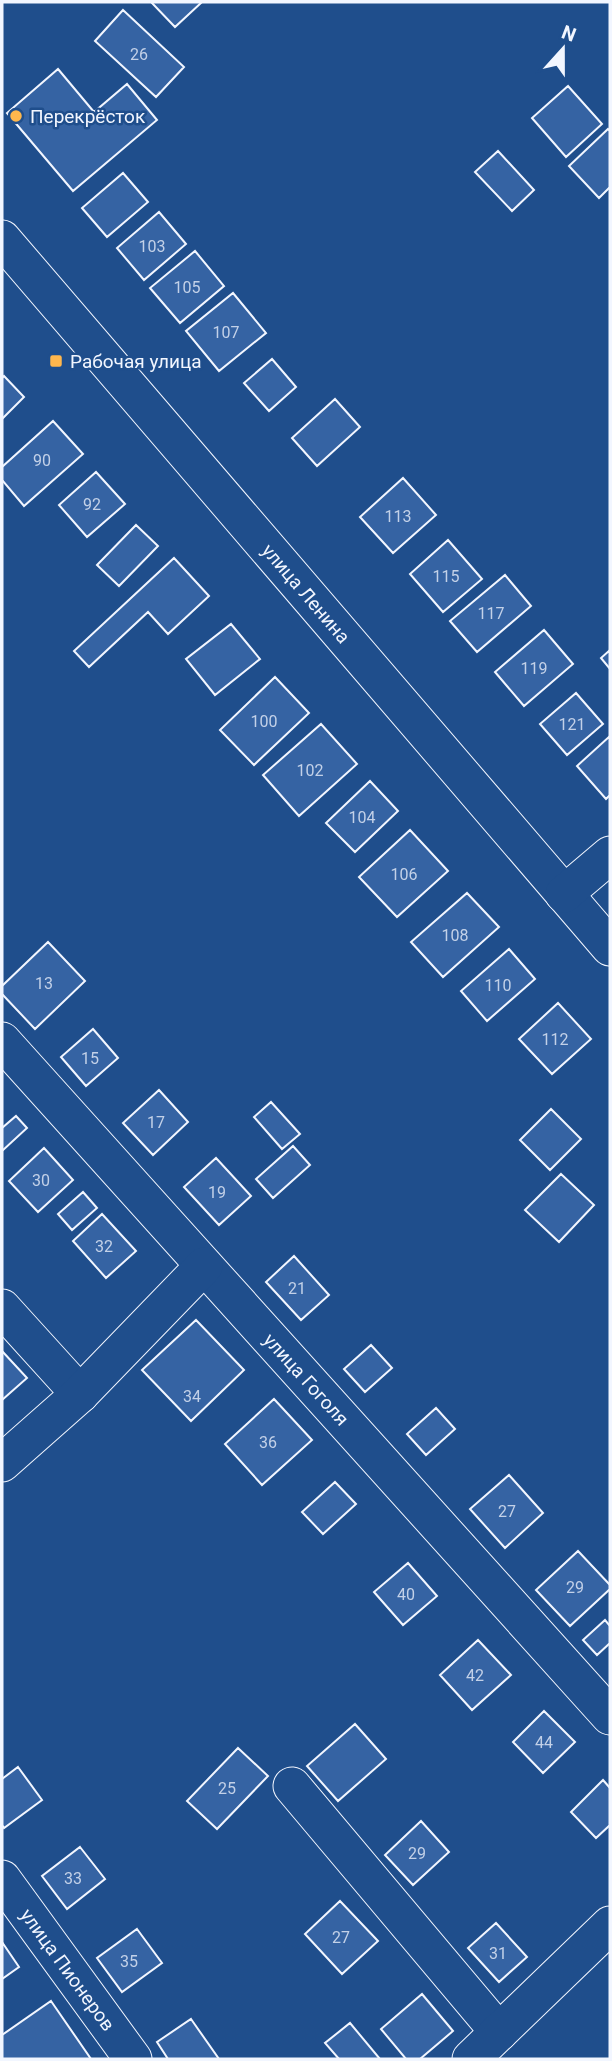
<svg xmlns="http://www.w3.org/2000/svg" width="612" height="2061" font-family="Roboto,sans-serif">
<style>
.building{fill:#3563a3;stroke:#f2f6ff;stroke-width:2}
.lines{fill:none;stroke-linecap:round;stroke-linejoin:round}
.minor-casing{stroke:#f2f6ff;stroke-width:39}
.minor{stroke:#1f4e8c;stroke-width:37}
.poi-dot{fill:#ffb74d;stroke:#1f4e8c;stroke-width:2.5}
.labels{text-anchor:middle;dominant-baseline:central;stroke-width:5;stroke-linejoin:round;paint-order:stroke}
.number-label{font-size:16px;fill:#c3d1e8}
.poi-label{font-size:19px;fill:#f2f6ff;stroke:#1f4e8c;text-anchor:start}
.street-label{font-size:19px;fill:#f2f6ff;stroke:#1f4e8c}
</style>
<rect width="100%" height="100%" fill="#1f4e8c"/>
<path class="building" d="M 151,2 L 202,2 L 175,27 Z
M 123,10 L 184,67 L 156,97 L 95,41 Z
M 58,69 L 94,112 L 127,84 L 157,120 L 73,191 L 7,113 Z
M 568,86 L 602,124 L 566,157 L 532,118 Z
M 608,129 L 610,131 L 610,187 L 599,198 L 569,166 Z
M 498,151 L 534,190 L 512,211 L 475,172 Z
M 123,173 L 148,202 L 107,237 L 82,208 Z
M 159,212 L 186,244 L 144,280 L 117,248 Z
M 195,251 L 224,286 L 180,323 L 150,288 Z
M 233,293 L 266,333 L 219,371 L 186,331 Z
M 272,359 L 296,387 L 269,411 L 244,383 Z
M 4,376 L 24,397 L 2,419 L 2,378 Z
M 335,399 L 360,427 L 317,466 L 292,438 Z
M 53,421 L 83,454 L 24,506 L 2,480 L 2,467 Z
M 96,472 L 125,504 L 87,537 L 59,505 Z
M 403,478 L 436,515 L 393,553 L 360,517 Z
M 136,525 L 158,546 L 119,586 L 97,565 Z
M 448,540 L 482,579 L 443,612 L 410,574 Z
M 174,558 L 209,596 L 168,634 L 148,612 L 89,667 L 74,651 Z
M 505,575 L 531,606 L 477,652 L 450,621 Z
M 231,624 L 260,659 L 215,695 L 186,659 Z
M 544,630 L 573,664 L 524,706 L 495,672 Z
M 610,650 L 610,669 L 601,658 Z
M 275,677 L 309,713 L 254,765 L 220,730 Z
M 576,693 L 603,724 L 567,755 L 540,724 Z
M 321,724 L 357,764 L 299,816 L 263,775 Z
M 610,736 L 610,795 L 606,799 L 577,766 Z
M 370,781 L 398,811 L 355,852 L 326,823 Z
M 410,830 L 448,871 L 397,917 L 359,877 Z
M 467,893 L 499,927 L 443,977 L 411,942 Z
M 48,942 L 85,981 L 35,1029 L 2,994 L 2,986 Z
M 509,949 L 535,979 L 487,1021 L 461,991 Z
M 558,1003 L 591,1039 L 552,1074 L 519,1039 Z
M 93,1029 L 118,1058 L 86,1086 L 61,1057 Z
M 159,1090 L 188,1122 L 153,1155 L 123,1123 Z
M 271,1102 L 300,1134 L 282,1149 L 254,1117 Z
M 551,1109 L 581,1139 L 550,1170 L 520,1140 Z
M 16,1116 L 27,1128 L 2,1151 L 2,1128 Z
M 293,1146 L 310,1165 L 273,1198 L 256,1179 Z
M 44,1148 L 73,1180 L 38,1212 L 9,1181 Z
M 216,1158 L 251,1196 L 219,1225 L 184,1187 Z
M 561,1174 L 594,1205 L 559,1242 L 525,1210 Z
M 83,1192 L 97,1208 L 72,1230 L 58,1214 Z
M 102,1214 L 136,1251 L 106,1278 L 73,1241 Z
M 294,1256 L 329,1295 L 301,1320 L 266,1282 Z
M 196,1320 L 244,1370 L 191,1421 L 142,1370 Z
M 371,1345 L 392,1368 L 365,1392 L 344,1369 Z
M 2,1351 L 27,1378 L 2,1400 Z
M 274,1399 L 312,1440 L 262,1485 L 225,1444 Z
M 436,1408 L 455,1429 L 426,1455 L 407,1434 Z
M 509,1475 L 543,1513 L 505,1548 L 470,1509 Z
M 335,1482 L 356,1504 L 323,1534 L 302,1512 Z
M 578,1551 L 610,1585 L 610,1589 L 570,1626 L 536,1590 Z
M 408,1563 L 437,1596 L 403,1625 L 374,1592 Z
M 605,1620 L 610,1626 L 610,1643 L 597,1655 L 583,1640 Z
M 478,1640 L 511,1675 L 472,1710 L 440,1675 Z
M 544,1711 L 575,1742 L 543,1773 L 513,1742 Z
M 355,1724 L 386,1759 L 338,1801 L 307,1766 Z
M 238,1748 L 268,1776 L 217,1829 L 187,1801 Z
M 18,1767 L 42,1800 L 4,1828 L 2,1825 L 2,1779 Z
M 603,1780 L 610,1788 L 610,1825 L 596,1838 L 571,1812 Z
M 421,1821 L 449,1852 L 413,1885 L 385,1855 Z
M 80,1847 L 105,1879 L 67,1909 L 42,1876 Z
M 340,1901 L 378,1941 L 342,1974 L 305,1934 Z
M 496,1923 L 527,1957 L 499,1982 L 468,1948 Z
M 137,1929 L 162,1963 L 122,1992 L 97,1958 Z
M 2,1942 L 19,1967 L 2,1979 Z
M 422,1994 L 453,2031 L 420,2059 L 406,2059 L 381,2029 Z
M 51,2001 L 91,2059 L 2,2059 L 2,2035 Z
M 191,2019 L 219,2059 L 168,2059 L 157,2042 Z
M 350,2023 L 380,2059 L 339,2059 L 325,2043 Z"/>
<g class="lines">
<g class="minor-casing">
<g id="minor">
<path id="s1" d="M 2,239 L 610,947"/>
<path d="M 564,894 L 610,855"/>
<path id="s2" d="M 2,1041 L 610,1716"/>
<path d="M 2,1308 L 80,1394"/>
<path d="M 2,1463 L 80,1394 L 204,1266"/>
<path d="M 292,1786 L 499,2032"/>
<path id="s3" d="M 2,1879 L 133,2059"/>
<path d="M 471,2059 L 610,1925"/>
</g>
</g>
<use href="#minor" class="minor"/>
</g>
<g class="poi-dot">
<circle cx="16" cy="116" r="7"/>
<rect x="49" y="354" width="14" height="14" rx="3.5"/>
</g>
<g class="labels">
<g class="number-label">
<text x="139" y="54">26</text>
<text x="152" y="246">103</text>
<text x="187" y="287">105</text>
<text x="226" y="332">107</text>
<text x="42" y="460">90</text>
<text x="92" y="504">92</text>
<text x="398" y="516">113</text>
<text x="446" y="576">115</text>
<text x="491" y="613">117</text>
<text x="534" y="668">119</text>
<text x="264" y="721">100</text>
<text x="572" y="724">121</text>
<text x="310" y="770">102</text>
<text x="362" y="817">104</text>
<text x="404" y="874">106</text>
<text x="455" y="935">108</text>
<text x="44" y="983">13</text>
<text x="498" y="985">110</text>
<text x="555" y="1039">112</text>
<text x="90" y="1058">15</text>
<text x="156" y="1122">17</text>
<text x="41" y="1180">30</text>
<text x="217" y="1192">19</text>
<text x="104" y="1246">32</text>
<text x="297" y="1288">21</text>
<text x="192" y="1396">34</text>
<text x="268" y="1442">36</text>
<text x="507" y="1511">27</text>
<text x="575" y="1587">29</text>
<text x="406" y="1594">40</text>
<text x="475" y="1675">42</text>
<text x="544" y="1742">44</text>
<text x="227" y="1788">25</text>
<text x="417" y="1853">29</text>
<text x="73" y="1878">33</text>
<text x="341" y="1937">27</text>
<text x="498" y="1953">31</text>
<text x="129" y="1961">35</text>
</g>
<g class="poi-label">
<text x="30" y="116">Перекрёсток</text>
<text x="70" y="361">Рабочая улица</text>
</g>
<g class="street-label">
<text stroke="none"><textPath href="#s1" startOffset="467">улица Ленина</textPath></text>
<text stroke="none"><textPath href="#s2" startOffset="455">улица Гоголя</textPath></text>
<text stroke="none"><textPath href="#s3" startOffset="112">улица Пионеров</textPath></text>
</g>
</g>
<rect width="612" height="2061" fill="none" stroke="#f2f6ff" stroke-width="7"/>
<g transform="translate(563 49) rotate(21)" stroke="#1f4e8c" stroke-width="5" paint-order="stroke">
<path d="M0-5L12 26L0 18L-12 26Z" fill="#f2f6ff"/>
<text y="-10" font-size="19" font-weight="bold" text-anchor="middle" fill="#f2f6ff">N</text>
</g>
</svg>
